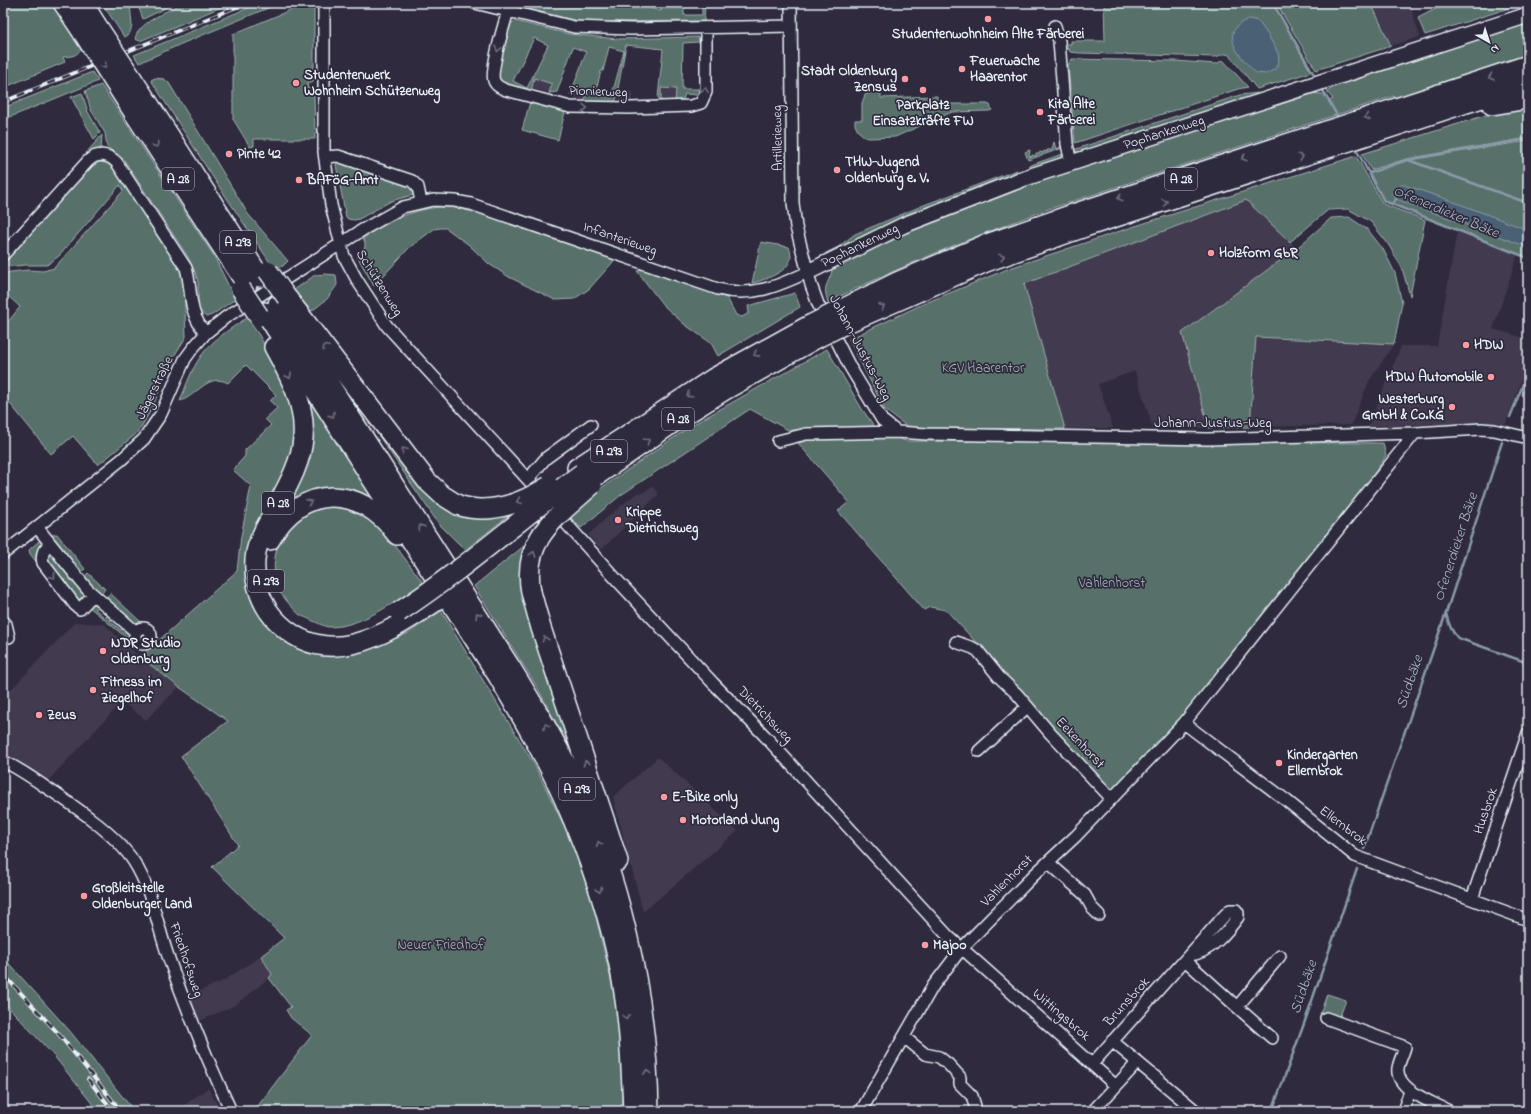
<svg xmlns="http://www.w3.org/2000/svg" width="1531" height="1114" font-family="'Indie Flower',sans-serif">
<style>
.built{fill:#433a4f}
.green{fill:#586f6a;stroke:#a0b0b1;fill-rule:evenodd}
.water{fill:#4a6174;stroke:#899ba9}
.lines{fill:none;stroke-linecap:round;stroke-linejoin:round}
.stream{stroke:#899ba9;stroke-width:2.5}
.street-casing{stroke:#e8f1f8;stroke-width:14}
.secondary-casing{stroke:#e8f1f8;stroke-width:18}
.highway-casing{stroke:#e8f1f8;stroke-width:22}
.street{stroke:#2f2a3d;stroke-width:11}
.secondary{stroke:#2f2a3d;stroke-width:15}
.highway{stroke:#2f2a3d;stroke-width:19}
.rail-casing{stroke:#e8f1f8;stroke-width:4}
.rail{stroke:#2f2a3d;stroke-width:2.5;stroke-dasharray:8;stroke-linecap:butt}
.highway-bridge-casing{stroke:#e8f1f8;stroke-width:22;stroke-linecap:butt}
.highway-bridge{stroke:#2f2a3d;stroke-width:19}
.oneway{stroke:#70707e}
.poi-dot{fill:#ff9aa2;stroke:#2f2a3d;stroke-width:1.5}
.labels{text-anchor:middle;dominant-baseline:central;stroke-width:3.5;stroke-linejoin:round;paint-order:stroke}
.shield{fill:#2f2a3d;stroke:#b0b5c0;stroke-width:1}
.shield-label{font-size:13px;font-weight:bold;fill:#e8f1f8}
.poi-label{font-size:14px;font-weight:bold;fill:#e8f1f8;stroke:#2f2a3d;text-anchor:start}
.street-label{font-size:14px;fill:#e8f1f8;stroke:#2f2a3d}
.park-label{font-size:14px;fill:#a7b6b8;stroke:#2f2a3d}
.water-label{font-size:15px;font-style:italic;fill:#a9b7c3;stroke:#2f2a3d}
</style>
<rect width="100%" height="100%" fill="#2f2a3d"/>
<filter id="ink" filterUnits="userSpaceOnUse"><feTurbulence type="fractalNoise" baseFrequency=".025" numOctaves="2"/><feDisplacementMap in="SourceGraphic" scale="8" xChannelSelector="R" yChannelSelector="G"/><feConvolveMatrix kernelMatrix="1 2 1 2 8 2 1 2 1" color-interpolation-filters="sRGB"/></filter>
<g filter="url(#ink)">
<path class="built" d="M 1371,3 L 1413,3 L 1412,12 L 1420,37 L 1391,46 Z
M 534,78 L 552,84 L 549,93 L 531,88 Z
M 576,88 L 587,94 L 583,101 L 572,96 Z
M 661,88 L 676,89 L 675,101 L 661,101 Z
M 618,89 L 633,92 L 631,101 L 616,98 Z
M 1246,200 L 1297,248 L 1182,333 L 1209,428 L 1153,428 L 1135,371 L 1098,384 L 1113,428 L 1065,429 L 1024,284 Z
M 1457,231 L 1518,254 L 1493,329 L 1528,339 L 1528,361 L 1505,426 L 1493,424 L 1432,424 L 1368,427 L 1401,346 L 1437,346 Z
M 1256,337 L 1394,344 L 1369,381 L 1351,425 L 1250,427 Z
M 652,486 L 659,494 L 601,550 L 588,535 L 610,515 L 637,493 L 643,493 Z
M 75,622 L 104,624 L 140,657 L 179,687 L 146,720 L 122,702 L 43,786 L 3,761 L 3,698 Z
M 658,757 L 738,831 L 643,912 L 613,797 Z
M 261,956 L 272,974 L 269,978 L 235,1005 L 193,1024 L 183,998 L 223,981 Z
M 208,1088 L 220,1109 L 216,1111 L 176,1111 Z"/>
<path class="green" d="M 3,3 L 51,3 L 81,49 C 76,57 71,56 63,57 L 65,62 L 3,88 Z
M 102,3 L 130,3 L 132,26 L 129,35 L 124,37 Z
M 137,3 L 172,3 L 162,10 L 143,19 Z
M 179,3 L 231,3 L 140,41 L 135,39 C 137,24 166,12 178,5 Z
M 260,3 L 280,3 L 181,44 L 139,63 L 134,55 Z
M 307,3 L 314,3 L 314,80 L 311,83 L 307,83 L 308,89 L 311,89 L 314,94 L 315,139 L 254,139 L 254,146 L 250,147 L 233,119 L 233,34 Z
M 505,3 L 632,3 L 661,11 L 664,3 L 684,3 L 684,15 L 702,15 L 702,3 L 705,3 L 704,21 L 581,22 Z
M 1104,3 L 1273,3 L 1311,72 L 1257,89 L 1229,55 C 1223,52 1221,56 1215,57 L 1079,53 L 1070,52 L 1069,49 L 1064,49 L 1064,44 L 1071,44 L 1071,41 L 1105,41 Z
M 1276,3 L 1371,3 L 1391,46 L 1316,70 Z
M 1447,3 L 1525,3 L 1425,35 L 1418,18 Z
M 1528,20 L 1528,56 L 1395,98 L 1394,96 L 1046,210 C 972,237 899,267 828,302 C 822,285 828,286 832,271 L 830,268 L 905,230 L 989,197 L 1310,93 L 1323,94 L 1329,101 L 1333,99 L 1327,92 L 1336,85 Z
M 515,21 L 569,34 L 618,39 L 698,37 L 699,42 L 683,43 L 682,89 L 699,89 L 698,95 L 685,94 L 681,105 L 675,105 L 676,89 L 661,88 L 661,101 L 658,98 L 663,49 L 626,45 L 615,105 L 583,105 L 587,94 L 576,88 L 570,96 L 586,52 L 573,47 L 557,92 L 549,93 L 552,84 L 534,78 L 531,92 C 518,89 501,88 497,75 L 509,24 ZM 534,38 L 548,45 L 527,88 L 513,81 ZM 609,47 L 624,51 L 611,98 L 595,94 L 601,71 L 603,71 Z
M 1072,59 L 1176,61 L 1216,64 L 1223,60 L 1248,87 L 1238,89 L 1075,143 L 1068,65 Z
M 92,72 L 98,81 L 3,120 L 3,108 Z
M 155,78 L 164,79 L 169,83 L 248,214 L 288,261 L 283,266 L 279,267 L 271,264 L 214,179 L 151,80 Z
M 101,85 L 214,256 L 235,299 L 212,315 L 206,317 L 198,308 L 198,282 L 195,272 L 188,257 L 124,160 L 107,147 L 105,133 L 91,110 L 85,91 Z
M 881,91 L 881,98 L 937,96 L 937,104 L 987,104 L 990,105 L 992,110 L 989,111 L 952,112 L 895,137 L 869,138 L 865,137 L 858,131 L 855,125 L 855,120 L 862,120 L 862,103 L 865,95 L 872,92 Z
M 82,93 L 88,112 L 100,133 L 94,139 L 71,97 Z
M 1258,93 L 1259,97 L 1080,153 L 1073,150 L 1240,95 Z
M 530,102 L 565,112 L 558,140 L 522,130 Z
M 1528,107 L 1528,138 L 1406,159 L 1371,170 L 1362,154 L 1496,112 Z
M 102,135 L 101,150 L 88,155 L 86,153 Z
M 1063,140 L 1063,148 L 1028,160 L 1025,152 L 1030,150 L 1029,156 L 1032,157 L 1032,155 L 1036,156 L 1036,154 L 1039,154 L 1040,152 L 1043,153 L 1044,151 L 1047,152 L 1047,150 L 1052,150 L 1054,142 L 1056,149 L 1061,147 L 1060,141 Z
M 1528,141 L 1528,258 L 1384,201 L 1369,173 L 1407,160 Z
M 1063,154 L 1061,159 L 1033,169 L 1028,166 Z
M 1356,156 L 1383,204 L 1425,220 L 1410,296 L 1402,268 L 1388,244 L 1371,222 L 1348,209 L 1328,210 L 1290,242 L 1246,200 L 1024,284 L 1065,429 L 909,428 L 885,410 L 849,339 L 923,304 L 1010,268 L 1129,228 Z
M 339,161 L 411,185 L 416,194 L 391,201 L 359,219 L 354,220 L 348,219 L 346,217 L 336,165 L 337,162 Z
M 99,162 L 106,163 L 112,167 L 180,270 L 184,282 L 186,337 L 171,361 L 153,406 L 143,424 L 136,434 L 98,465 L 73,436 L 51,454 L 3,395 L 3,328 L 20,307 L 3,291 L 3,273 L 28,270 L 43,271 L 54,268 L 123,191 L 120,185 L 59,256 L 47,265 L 26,265 L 3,267 L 3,263 L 78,181 L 92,167 Z
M 1017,170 L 1017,174 L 849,244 L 824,256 L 826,253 L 838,247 L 855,234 L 924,205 Z
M 439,207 L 451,207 L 478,213 L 613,259 L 613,262 L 589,289 L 574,299 L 555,300 L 509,277 L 489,264 L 469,245 L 446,228 L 440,228 L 434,229 L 409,248 L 374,286 L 357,256 L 365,247 L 365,243 L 363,238 C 387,222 410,210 439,207 Z
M 1349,217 L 1368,230 L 1383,249 L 1395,273 L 1402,303 L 1394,344 L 1256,337 L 1250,427 L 1209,428 L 1182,333 L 1297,248 L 1331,218 Z
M 761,242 L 789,247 C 791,253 792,258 789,263 C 784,273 762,281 752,283 Z
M 641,269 L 727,298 L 736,315 L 742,317 L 749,313 L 748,306 L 795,293 L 800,307 L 718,356 L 711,343 L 684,324 L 663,305 L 637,271 Z
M 325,274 L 336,275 L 337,285 L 327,299 L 312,311 L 295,294 L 294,290 L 315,275 Z
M 247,318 L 259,335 L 283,379 L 295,418 L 294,453 L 264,511 L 257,607 L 337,654 L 363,652 L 390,641 L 410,632 L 441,611 L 534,764 L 571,840 L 593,905 L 617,1005 L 622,1063 L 622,1111 L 254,1111 L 312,1035 L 291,1018 L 286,1010 L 291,1007 L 269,978 L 272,974 L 261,956 L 284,938 L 212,867 L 238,845 L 181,756 L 228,721 L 179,687 L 140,657 L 237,571 L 241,536 L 251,486 L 233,470 L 245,456 L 245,450 L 271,425 L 265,419 L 277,408 L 270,401 L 276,395 L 246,365 L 228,383 C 208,372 196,397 180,401 C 186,386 191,370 201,356 C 212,340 231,328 247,318 Z
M 317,345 L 421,482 L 504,512 L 508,516 L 465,550 L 438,523 Z
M 827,349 L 862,409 L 877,430 L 829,431 L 788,430 L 750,409 L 621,495 L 581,528 L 570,517 L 600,489 L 692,425 Z
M 306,395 L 377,505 L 359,496 L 282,514 Z
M 889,435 L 906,441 L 1383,443 L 1386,456 L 1369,481 L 1181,724 L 1111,794 L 1076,757 L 984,651 L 946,610 L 930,607 L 924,610 L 838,511 L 849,502 L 798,443 L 820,437 Z
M 338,506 L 359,511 L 379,524 L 424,584 C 397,600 360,628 328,627 C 323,626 316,622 311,620 C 308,618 303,617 300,615 C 295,611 281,595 278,589 C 267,557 281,522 313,509 C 320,507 330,507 338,506 Z
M 54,534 L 57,534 L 85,569 L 81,572 L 55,539 L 52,539 L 50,537 Z
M 40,540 L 42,542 L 43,547 L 38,564 L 30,554 L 29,550 Z
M 529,542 L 521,559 L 520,571 L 535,637 L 584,775 L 537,687 L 474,586 Z
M 49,549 L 83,592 L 85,600 L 78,606 L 44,557 Z
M 88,573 L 105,589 L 101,594 L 84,577 Z
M 110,593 L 143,624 L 136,625 L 105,598 Z
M 95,600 L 99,604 L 95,609 L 105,618 L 110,613 L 114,616 L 110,621 L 121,630 L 125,626 L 130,632 L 129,640 L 88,606 Z
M 3,957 L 69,1030 L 134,1111 L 98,1111 L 54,1056 L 3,1001 Z
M 1327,994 L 1346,1000 L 1339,1019 L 1320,1014 Z"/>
<path class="water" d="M 1249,19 L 1258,21 L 1268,35 L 1278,53 L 1279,61 L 1275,69 L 1266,74 L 1256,73 C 1240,57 1216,32 1249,19 Z
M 1401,184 L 1446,199 L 1528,230 L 1528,247 L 1396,199 L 1392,193 Z"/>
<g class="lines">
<path class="stream" d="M 1273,3 L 1316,78
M 1321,87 L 1339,119
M 1357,151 L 1384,201 L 1528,258
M 1408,160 L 1528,203
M 1369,173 L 1407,160 L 1528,139
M 1392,204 L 1396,199
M 1510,417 L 1528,372
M 1446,613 C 1448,623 1451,631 1458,638 L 1528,663
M 1364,849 L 1446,613 L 1502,442
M 1272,1111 L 1305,1021 L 1357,869"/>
<g class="street-casing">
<path id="street" d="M 324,3 L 324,152 L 331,205 L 341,245 L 344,256 L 357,280 L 387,326 L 543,496
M 475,3 L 574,27 L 631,29 L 791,26
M 791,3 L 793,203 L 796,227 L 811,285 L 818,304 L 850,367 L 882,420 L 897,432 L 927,434 L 1208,439 L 1415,433 L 1481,429 L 1494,430 L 1528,438
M 508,11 C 504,24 490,72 494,81 C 496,86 501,88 506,90 L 570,107 L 630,108 L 691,106 L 701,103 L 706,92 L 706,28
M 1055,26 L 1059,41 L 1067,144 L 1071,163
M 325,157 L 338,156 L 412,181 L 418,187 L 421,202
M 3,255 L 88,161 C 97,152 109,154 117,163 L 186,268 C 193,292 187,313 206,333
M 778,441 L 806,434 L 897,432
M 528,479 L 546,458 L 591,425
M 555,511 L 616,579 L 713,683 L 764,735 L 948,936 L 1116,1086 L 1137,1063
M 37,527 L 87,589 L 136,632
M 50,544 C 43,549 41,555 43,563 L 75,605 L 80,609 L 93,595
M 3,554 L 121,460 L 144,439 L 161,414 L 185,359 L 193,348 L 206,333 L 226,317 L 364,229 L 403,207 L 433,200 L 455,201 L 471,204 L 718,289 C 751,298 778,286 808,272
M 3,621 L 6,624 L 9,637
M135 636a8 8 0 1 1 16 0a8 8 0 1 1-16 0Z
M 956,642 L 973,648 L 978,651 L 999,677 L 1017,694 L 1050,733 L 1112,799
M 1184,723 L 1287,801 L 1355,856 L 1528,920
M 979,751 L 1027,707
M 3,761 C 18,768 31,777 44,786 C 73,805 116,834 134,862 C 152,890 158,928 169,959 C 187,1011 208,1061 231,1111
M 1048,862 L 1085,895 L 1092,908 L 1099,915
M 1472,899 L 1528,733
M 1185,960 L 1237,1007 L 1280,956
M 1237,1007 L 1272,1038
M 1326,1018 L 1405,1047 C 1403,1054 1399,1062 1398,1068 C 1395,1090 1434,1103 1449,1111
M 904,1037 L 925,1054 L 939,1057 L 948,1064 L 960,1077 L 960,1084 L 972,1096 L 975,1106
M 1112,1041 L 1196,1111
M 1093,1063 L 1224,916 L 1230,910 L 1236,910 L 1238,913 L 1238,917 C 1227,932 1210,953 1190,955
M 861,1111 L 933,986 L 962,948 L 1034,875 L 1076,836 L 1184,723 L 1415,433
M 1093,1111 L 1116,1086
M 1403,1111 L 1410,1091"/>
</g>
<g class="secondary-casing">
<path id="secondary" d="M 808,272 L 904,225 L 1025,178 L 1528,15"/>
</g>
<g class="highway-casing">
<path id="highway" d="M 63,3 L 83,33
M 83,3 L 96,24
M 147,101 L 260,277
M 1492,105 L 1528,99
M 134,113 L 247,285
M 288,299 L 427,481 L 442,495 L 458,505
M 278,304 L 511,668 C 531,701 551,733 568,768 C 620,873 647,994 649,1111
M 840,310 L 897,282 L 984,245 L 1076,213 L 1528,65
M 265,312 L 498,676 C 517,709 537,742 554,777 C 582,836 604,897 618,960 C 629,1009 631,1061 633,1111
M 847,323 L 986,262 L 1085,227 L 1528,83
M 274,347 C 289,375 306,404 303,438 C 301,467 282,495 269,521 C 264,530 258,541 256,552 C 252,574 258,599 273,617 C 323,674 385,636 435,602
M 577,468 L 714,378 L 810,325
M 589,481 L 677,420 L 725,390 L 817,338
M 270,540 C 301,483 360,484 397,535
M 531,592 L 541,628 L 618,861"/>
</g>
<use href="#street" class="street"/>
<use href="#secondary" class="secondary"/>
<use href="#highway" class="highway"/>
<g class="rail-casing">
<path id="rail" d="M 3,102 L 246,3
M 3,974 L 57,1032 L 121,1111
M 88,1079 L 113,1111"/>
</g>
<use href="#rail" class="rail"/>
<g class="highway-bridge-casing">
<path id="highway-bridge" d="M 96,24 L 147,101
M 83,33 L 134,113
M 268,271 L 287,298
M 241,289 L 259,316
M 810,325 L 840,310
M 817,338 L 847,323
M 458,505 C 490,516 522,503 549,486
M 531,592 C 521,539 557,517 592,485
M 399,612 C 463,570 520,519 582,473"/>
</g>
<use href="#highway-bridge" class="highway-bridge"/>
</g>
<defs><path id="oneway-chevron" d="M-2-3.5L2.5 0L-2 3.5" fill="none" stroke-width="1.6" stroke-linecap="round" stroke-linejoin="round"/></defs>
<g class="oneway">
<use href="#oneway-chevron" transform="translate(498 49) rotate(104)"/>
<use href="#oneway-chevron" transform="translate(104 66) rotate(57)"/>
<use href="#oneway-chevron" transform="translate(1491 77) rotate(162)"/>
<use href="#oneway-chevron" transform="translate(705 90) rotate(-81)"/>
<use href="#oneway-chevron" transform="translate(585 108) rotate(1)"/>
<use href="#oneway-chevron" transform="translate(1367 117) rotate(162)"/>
<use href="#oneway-chevron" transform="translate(156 145) rotate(57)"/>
<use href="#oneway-chevron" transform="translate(1301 157) rotate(-19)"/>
<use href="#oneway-chevron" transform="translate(1244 158) rotate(162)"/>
<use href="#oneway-chevron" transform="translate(1120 198) rotate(162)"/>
<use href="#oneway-chevron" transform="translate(1165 202) rotate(-18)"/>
<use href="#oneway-chevron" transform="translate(1002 257) rotate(-19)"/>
<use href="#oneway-chevron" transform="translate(882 307) rotate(-24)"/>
<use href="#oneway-chevron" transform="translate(325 347) rotate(-127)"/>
<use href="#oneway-chevron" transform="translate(756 354) rotate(151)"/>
<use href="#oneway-chevron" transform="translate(289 376) rotate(63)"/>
<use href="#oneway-chevron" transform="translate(689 395) rotate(146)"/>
<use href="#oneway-chevron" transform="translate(332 415) rotate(57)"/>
<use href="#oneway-chevron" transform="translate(647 441) rotate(-35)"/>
<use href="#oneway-chevron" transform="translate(404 450) rotate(-127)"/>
<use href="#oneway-chevron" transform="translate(519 501) rotate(158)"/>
<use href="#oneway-chevron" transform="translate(309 502) rotate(-22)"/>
<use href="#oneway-chevron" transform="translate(421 527) rotate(-123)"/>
<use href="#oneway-chevron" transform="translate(533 554) rotate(-73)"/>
<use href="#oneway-chevron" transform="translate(53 576) rotate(53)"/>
<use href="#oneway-chevron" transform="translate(478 615) rotate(-123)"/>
<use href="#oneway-chevron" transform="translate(545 639) rotate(-109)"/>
<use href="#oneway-chevron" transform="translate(546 726) rotate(-118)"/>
<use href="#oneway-chevron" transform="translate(586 763) rotate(-109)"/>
<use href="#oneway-chevron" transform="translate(599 844) rotate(-110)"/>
<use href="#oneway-chevron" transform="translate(599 890) rotate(71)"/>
<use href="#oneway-chevron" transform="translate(626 1017) rotate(83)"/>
<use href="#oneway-chevron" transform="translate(647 1072) rotate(-94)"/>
</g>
</g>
<g class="poi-dot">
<circle cx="988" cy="19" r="4"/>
<circle cx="962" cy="69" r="4"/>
<circle cx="905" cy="79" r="4"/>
<circle cx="296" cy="83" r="4"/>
<circle cx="923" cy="90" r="4"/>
<circle cx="1040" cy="112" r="4"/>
<circle cx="229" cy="154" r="4"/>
<circle cx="837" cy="170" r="4"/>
<circle cx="299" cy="180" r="4"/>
<circle cx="1211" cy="253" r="4"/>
<circle cx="1466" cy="345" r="4"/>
<circle cx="1491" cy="377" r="4"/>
<circle cx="1452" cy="407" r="4"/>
<circle cx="618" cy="520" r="4"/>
<circle cx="103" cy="651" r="4"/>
<circle cx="93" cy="690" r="4"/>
<circle cx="39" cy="715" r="4"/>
<circle cx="1279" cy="763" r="4"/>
<circle cx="664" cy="797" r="4"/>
<circle cx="683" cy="820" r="4"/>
<circle cx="84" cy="896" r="4"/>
<circle cx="925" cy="945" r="4"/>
</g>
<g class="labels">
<g class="shield">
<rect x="162" y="168" width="32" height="22" rx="3"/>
<rect x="1165" y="168" width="32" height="22" rx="3"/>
<rect x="220" y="231" width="36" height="22" rx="3"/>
<rect x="662" y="408" width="32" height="22" rx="3"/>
<rect x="591" y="440" width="36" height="22" rx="3"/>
<rect x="262" y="492" width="32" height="22" rx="3"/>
<rect x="248" y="570" width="36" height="22" rx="3"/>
<rect x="559" y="778" width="36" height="22" rx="3"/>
</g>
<g class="shield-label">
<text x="178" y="179">A 28</text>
<text x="1181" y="179">A 28</text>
<text x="238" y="242">A 293</text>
<text x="678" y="419">A 28</text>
<text x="609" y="451">A 293</text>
<text x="278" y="503">A 28</text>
<text x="266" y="581">A 293</text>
<text x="577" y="789">A 293</text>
</g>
<g class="poi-label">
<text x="988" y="34" text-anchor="middle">Studentenwohnheim Alte Färberei</text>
<text x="970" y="61">Feuerwache<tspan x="970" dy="16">Haarentor</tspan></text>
<text x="897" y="71" text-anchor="end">Stadt Oldenburg<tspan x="897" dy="16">Zensus</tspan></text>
<text x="304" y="75">Studentenwerk<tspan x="304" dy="16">Wohnheim Schützenweg</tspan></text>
<text x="1048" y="104">Kita Alte<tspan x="1048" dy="16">Färberei</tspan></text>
<text x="923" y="105" text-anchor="middle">Parkplatz<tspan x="923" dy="16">Einsatzkräfte FW</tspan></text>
<text x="237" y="154">Pinte 42</text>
<text x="845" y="162">THW-Jugend<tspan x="845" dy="16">Oldenburg e. V.</tspan></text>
<text x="307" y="180">BAFöG-Amt</text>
<text x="1219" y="253">Holzform GbR</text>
<text x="1474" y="345">HDW</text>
<text x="1483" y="377" text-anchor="end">HDW Automobile</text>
<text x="1444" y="399" text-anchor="end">Westerburg<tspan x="1444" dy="16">GmbH &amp; Co.KG</tspan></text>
<text x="626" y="512">Krippe<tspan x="626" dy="16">Dietrichsweg</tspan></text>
<text x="111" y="643">NDR Studio<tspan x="111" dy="16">Oldenburg</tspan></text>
<text x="101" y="682">Fitness im<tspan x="101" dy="16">Ziegelhof</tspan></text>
<text x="47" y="715">Zeus</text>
<text x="1287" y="755">Kindergarten<tspan x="1287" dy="16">Ellernbrok</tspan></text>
<text x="672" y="797">E-Bike only</text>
<text x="691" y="820">Motorland Jung</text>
<text x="92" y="888">Großleitstelle<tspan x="92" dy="16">Oldenburger Land</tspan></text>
<text x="933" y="945">Majoo</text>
</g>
<g class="street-label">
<text transform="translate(598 92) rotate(2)">Pionierweg</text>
<text transform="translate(1164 133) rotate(-18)">Pophankenweg</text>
<text transform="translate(778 138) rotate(-91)">Artillerieweg</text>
<text transform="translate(620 239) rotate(19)">Infanterieweg</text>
<text transform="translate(860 246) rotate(-26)">Pophankenweg</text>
<text transform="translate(379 283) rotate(58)">Schützenweg</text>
<text transform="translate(860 348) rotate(62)">Johann-Justus-Weg</text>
<text transform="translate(155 388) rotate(-64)">Jägerstraße</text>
<text x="1213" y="423">Johann-Justus-Weg</text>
<text transform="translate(765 715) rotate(46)">Dietrichsweg</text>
<text transform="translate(1080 743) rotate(47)">Eekenhorst</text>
<text transform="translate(1486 811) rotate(-71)">Husbrok</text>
<text transform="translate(1343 826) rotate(37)">Ellernbrok</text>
<text transform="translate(1007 881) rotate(-45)">Vahlenhorst</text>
<text transform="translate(186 960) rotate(71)">Friedhofsweg</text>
<text transform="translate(1127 1002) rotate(-48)">Brunsbrok</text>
<text transform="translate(1061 1015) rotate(41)">Wittingsbrok</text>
</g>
<g class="park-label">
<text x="983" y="368">KGV Haarentor</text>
<text x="1112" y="583">Vahlenhorst</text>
<text x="441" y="945">Neuer Friedhof</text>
</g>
<g class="water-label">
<text transform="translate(1446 212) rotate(23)">Ofenerdieker Bäke</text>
<text transform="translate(1456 547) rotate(-72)">Ofenerdieker Bäke</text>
<text transform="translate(1410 682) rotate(-71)">Südbäke</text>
<text transform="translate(1304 987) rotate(-71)">Südbäke</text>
</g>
</g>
<rect width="1531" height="1114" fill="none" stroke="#2f2a3d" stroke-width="16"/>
<rect x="8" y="8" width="1515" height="1098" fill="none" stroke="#e8f1f8" stroke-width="1.5" filter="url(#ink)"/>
<g transform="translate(1489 42) rotate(141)" stroke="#2f2a3d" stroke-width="3" paint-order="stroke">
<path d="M0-3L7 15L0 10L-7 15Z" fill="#e8f1f8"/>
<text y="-6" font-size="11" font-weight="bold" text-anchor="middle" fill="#e8f1f8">N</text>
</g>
</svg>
